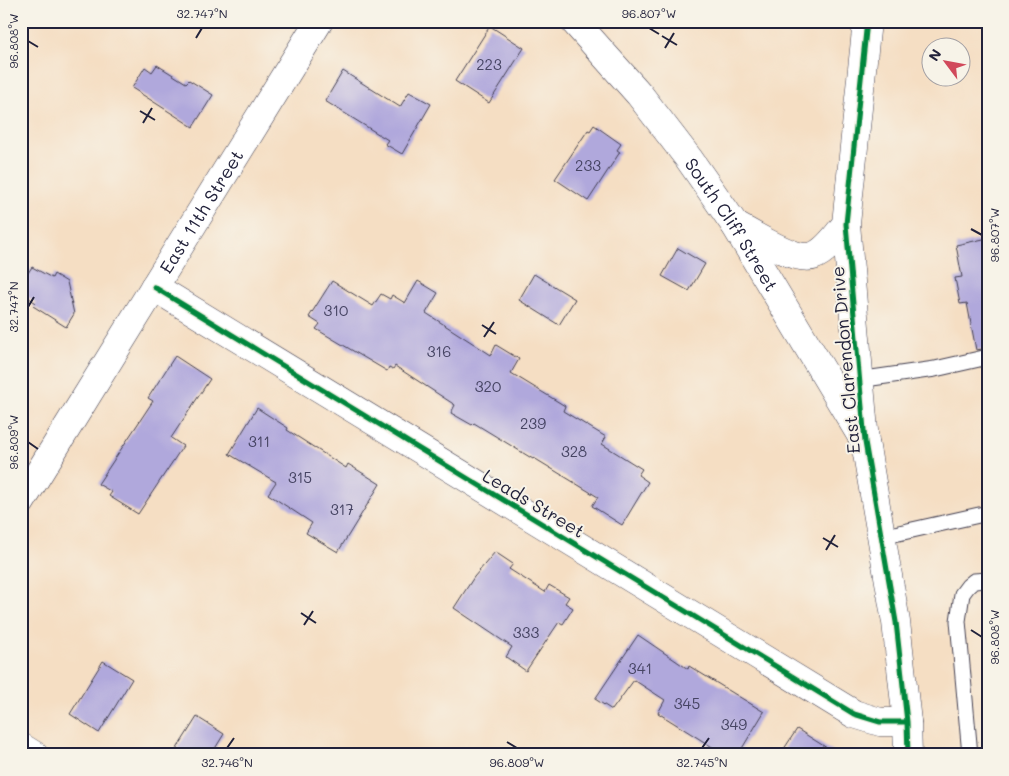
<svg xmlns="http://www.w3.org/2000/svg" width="1009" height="776" font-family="Mali,sans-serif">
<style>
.building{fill:#b0a8dc}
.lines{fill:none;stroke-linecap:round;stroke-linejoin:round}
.service-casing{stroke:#423e4f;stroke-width:17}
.minor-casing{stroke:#423e4f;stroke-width:29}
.tertiary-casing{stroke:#423e4f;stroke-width:29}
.service{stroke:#fff;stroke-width:15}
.minor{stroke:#fff;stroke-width:28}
.tertiary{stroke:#fff;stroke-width:28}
.cycleway-casing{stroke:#f7f3e8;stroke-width:8}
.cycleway{stroke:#00873e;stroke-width:5}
.ticks{fill:none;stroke:#22223b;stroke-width:2}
.labels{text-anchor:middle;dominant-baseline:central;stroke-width:4;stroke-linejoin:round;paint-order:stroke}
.number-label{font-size:15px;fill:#464463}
.street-label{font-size:18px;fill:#22223b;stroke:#f7f3e8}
.neatline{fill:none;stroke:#22223b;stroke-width:2}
.ticks-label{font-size:12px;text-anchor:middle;fill:#22223b}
</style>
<rect width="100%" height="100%" fill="#f7f3e8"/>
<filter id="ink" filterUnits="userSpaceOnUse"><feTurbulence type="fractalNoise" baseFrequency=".02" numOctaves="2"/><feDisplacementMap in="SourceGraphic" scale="10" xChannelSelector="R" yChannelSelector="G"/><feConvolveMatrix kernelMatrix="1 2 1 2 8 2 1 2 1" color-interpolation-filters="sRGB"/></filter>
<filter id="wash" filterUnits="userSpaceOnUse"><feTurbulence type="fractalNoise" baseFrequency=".0096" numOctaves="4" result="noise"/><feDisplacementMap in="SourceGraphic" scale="20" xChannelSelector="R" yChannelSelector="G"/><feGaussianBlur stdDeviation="1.12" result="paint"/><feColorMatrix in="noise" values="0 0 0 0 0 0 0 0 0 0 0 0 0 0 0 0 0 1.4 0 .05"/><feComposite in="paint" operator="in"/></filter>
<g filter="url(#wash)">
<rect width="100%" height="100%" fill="#f5dec3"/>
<g id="blocks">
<path class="building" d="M 490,26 L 524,48 L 489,103 L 455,81 Z
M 157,65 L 186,83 L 189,80 L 213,95 L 193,127 L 132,88 L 145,67 L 152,72 Z
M 343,71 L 400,107 L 409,92 L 431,104 L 402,154 L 385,144 L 388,140 L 325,101 Z
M 594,125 L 621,144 L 617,150 L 620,152 L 588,201 L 555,179 L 588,130 L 590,131 Z
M 988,238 L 988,348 L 976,350 L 967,303 L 960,304 L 955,278 L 962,277 L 956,245 Z
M 678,248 L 705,264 L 689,291 L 662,276 Z
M 32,267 L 52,278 L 54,274 L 67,282 L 74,314 L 66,327 L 33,306 L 36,303 L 21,292 L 21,283 Z
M 534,274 L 575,299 L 559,325 L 519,300 Z
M 332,281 L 373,306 L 381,294 L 390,299 L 392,295 L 405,303 L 418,281 L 438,293 L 426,313 L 491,355 L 496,345 L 519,359 L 511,373 L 565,406 L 563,411 L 606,437 L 602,444 L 642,469 L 638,475 L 648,482 L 622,525 L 592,506 L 598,497 L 534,458 L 533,459 L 474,423 L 472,425 L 451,413 L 455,405 L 395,366 L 393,369 L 389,367 L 387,371 L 316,329 L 320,324 L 309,317 Z
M 175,356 L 210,379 L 171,438 L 183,446 L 138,514 L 109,496 L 112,492 L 98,484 L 153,401 L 148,398 Z
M 257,408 L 288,428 L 287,430 L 346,468 L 348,464 L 380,484 L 338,552 L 306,533 L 312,523 L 268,494 L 276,482 L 229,454 Z
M 495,552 L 513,564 L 509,569 L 545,592 L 549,585 L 569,597 L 565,603 L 573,608 L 563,624 L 559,622 L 526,671 L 506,657 L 512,647 L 454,608 L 474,577 Z
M 638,635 L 688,669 L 689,666 L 764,712 L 738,755 L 725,755 L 658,713 L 665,700 L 634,680 L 612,710 L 595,699 Z
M 103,661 L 132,679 L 99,733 L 70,714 Z
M 197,717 L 224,734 L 211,755 L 173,755 Z
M 797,729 L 838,755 L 780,755 Z"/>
</g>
</g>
<g filter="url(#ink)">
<use href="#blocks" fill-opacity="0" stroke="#423e4f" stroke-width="1"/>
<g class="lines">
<g class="service-casing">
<path id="service" d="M 830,384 L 935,369 L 988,357
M 881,537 L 988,513
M 970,755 L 958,621 L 962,594 L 968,586 L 974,581 L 988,580"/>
</g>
<g class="minor-casing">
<g id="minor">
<path id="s1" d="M 574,21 L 639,94 L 689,159 L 735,225 L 865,442"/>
<path d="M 154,287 L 854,714 L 880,722 L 907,722"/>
<path id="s2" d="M 21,502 L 319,21"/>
<path d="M 21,747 L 34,755"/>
</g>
</g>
<g class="tertiary-casing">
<path id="tertiary" d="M 867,21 L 846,224 L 865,442 L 896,622 L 907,722 L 908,755
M 735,225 C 752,234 795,262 813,256 C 827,251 837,235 846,224"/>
</g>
<use href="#service" class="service"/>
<use href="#minor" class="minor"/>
<use href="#tertiary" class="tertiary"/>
<g class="cycleway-casing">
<path id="cycleway" d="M 867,21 L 846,224 L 865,442 L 896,622 L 907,722 L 908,755
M 154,287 L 854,714 L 880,722 L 907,722"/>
</g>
<use href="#cycleway" class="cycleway"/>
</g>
</g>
<path class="ticks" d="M 649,28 L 659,34M 662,36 L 677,45M 196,38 L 202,28M 28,41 L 38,47M 665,48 L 674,33M 140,111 L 155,120M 143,123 L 152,108M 971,229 L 982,235M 28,307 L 34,297M 482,325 L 496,334M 484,337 L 494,322M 28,442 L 38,449M 823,538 L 838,547M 826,550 L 835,535M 301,613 L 316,623M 304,625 L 313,611M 971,630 L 982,637M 507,742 L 517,748M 227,748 L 234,738M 702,748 L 709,738"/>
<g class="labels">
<g class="number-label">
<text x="489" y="64">223</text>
<text x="588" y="165">233</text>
<text x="336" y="310">310</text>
<text x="439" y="351">316</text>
<text x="488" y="386">320</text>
<text x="533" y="423">239</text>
<text x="259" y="441">311</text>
<text x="574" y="451">328</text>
<text x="300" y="477">315</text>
<text x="342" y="509">317</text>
<text x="526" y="632">333</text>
<text x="640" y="668">341</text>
<text x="687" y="703">345</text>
<text x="734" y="724">349</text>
</g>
<g class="street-label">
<text stroke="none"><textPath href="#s2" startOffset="342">East 11th Street</textPath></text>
<text stroke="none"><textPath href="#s1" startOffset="258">South Cliff Street</textPath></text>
<text transform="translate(845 360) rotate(-95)">East Clarendon Drive</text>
<text transform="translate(534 503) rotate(31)">Leads Street</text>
</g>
</g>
<rect width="1009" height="776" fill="none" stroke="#f7f3e8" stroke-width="55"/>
<g transform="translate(946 62) rotate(302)"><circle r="24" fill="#f7f3e8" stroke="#a29fa3"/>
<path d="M0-4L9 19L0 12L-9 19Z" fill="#d1495b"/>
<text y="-8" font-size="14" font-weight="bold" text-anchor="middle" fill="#22223b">N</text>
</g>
<rect x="28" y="28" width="954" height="720" class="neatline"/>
<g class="ticks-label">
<text x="202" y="18">32.747°N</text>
<text x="649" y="18">96.807°W</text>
<text transform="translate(14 41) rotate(-90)" y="4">96.808°W</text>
<text transform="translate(995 235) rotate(-90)" y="4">96.807°W</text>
<text transform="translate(14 307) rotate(-90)" y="4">32.747°N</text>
<text transform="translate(14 442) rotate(-90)" y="4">96.809°W</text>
<text transform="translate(995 637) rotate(-90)" y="4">96.808°W</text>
<text x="227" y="767">32.746°N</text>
<text x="517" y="767">96.809°W</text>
<text x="702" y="767">32.745°N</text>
</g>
</svg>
